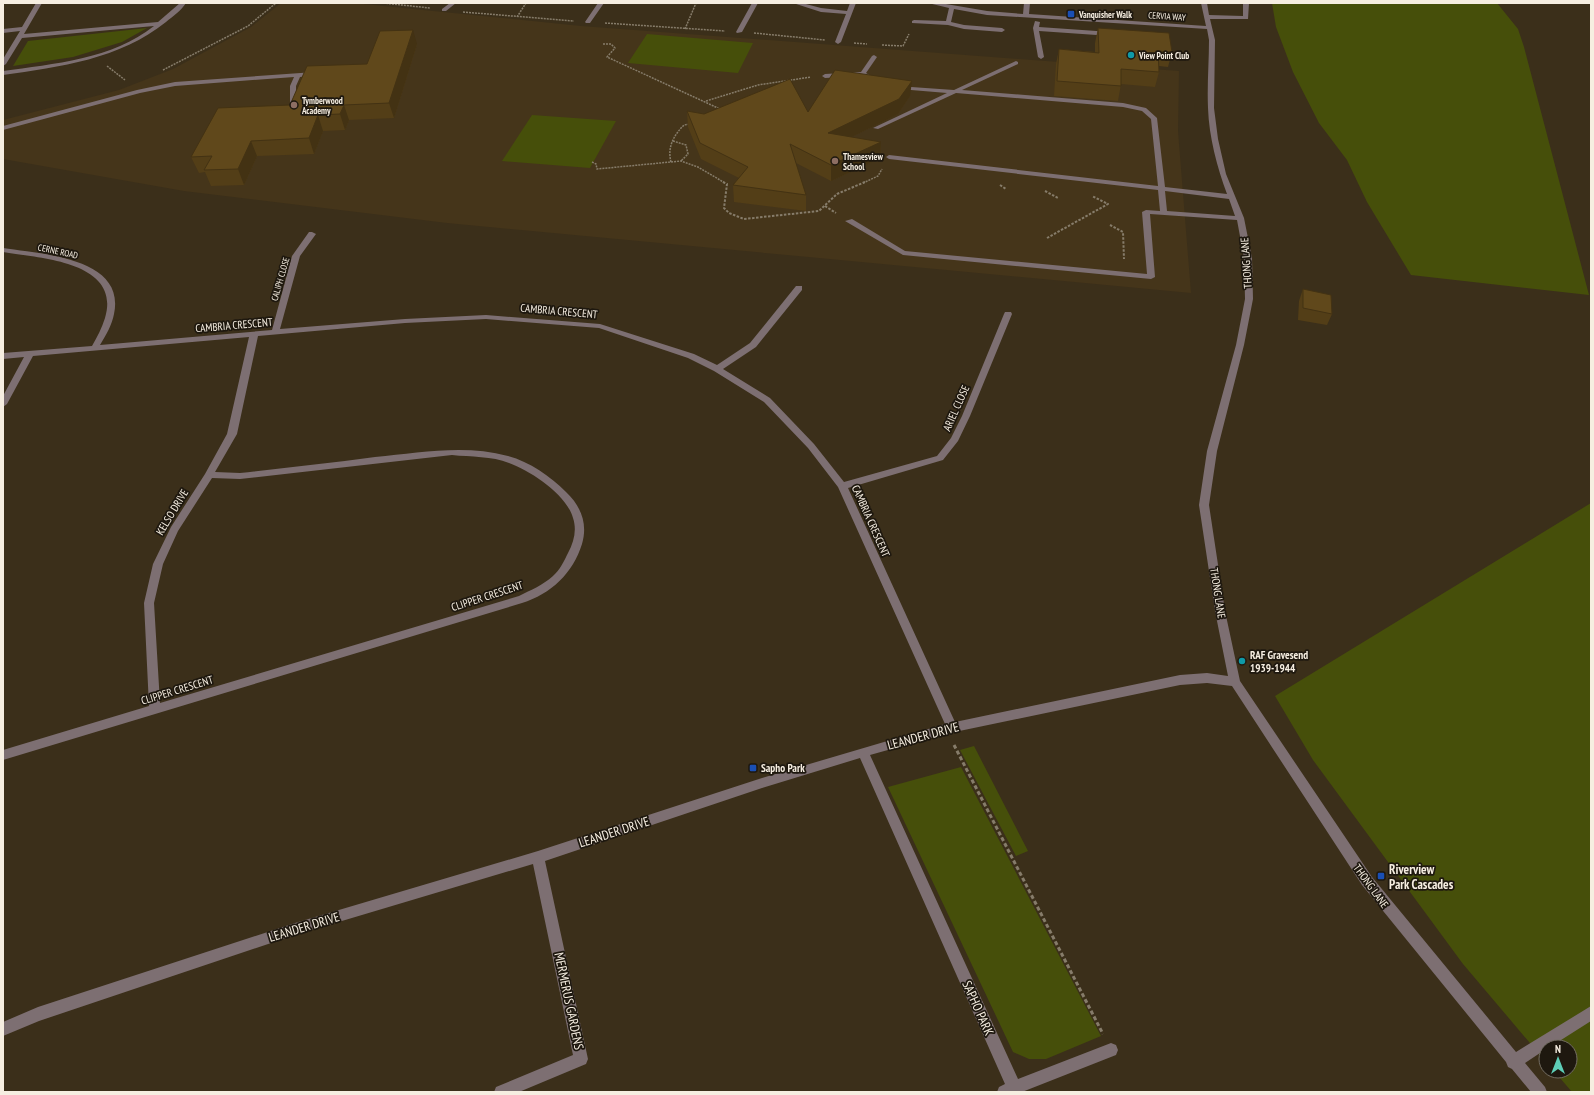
<svg xmlns="http://www.w3.org/2000/svg" width="1594" height="1095" font-family="'PT Sans Narrow',sans-serif">
<style>
.built{fill:#45351a}
.green{fill:#464f0a}
.lines{fill:none;stroke-linecap:round;stroke-linejoin:round}
.path-far2{stroke:#867c6a;stroke-width:1.5;stroke-dasharray:2 1;stroke-linecap:butt}
.path-far1{stroke:#867c6a;stroke-width:2;stroke-dasharray:2.5 1.5;stroke-linecap:butt}
.path{stroke:#867c6a;stroke-width:3;stroke-dasharray:4 2.5;stroke-linecap:butt}
.minor{fill:#7d6f72;fill-rule:evenodd}
.wall{fill:#533e17}
.shaded-wall{fill:#433213}
.building{fill:#60481b;stroke:#433213}
.transit-dot{fill:#1a4fb4;stroke:#1e180f;stroke-width:1.5}
.culture-dot{fill:#0f9aa8;stroke:#1e180f;stroke-width:1.5}
.education-dot{fill:#8d6e63;stroke:#1e180f;stroke-width:1.5}
.labels{text-anchor:middle;dominant-baseline:central;stroke-width:3.5;stroke-linejoin:round;paint-order:stroke}
.far-poi-label{font-size:9px;font-weight:bold;fill:#f6eee1;stroke:#1e180f;text-anchor:start}
.far-street-label{font-size:9px;fill:#f6eee1;stroke:#1e180f}
.street-label{font-size:11px;fill:#f6eee1;stroke:#1e180f}
.poi-label{font-size:11px;font-weight:bold;fill:#f6eee1;stroke:#1e180f;text-anchor:start}
.near-street-label{font-size:13px;fill:#f6eee1;stroke:#1e180f}
.near-poi-label{font-size:13px;font-weight:bold;fill:#f6eee1;stroke:#1e180f;text-anchor:start}
</style>
<rect width="100%" height="100%" fill="#3b2f1a"/>
<path class="built" d="M 281,3 L 354,3 L 581,26 L 1179,71 L 1178,131 L 1191,293 L 447,223 L 184,191 L 3,159 L 3,120 L 119,90 L 173,69 L 251,27 Z"/>
<path class="green" d="M 1272,3 L 1497,3 L 1518,29 L 1524,47 L 1589,295 L 1411,275 L 1367,202 L 1347,160 L 1319,123 L 1293,72 L 1276,27 Z
M 147,28 L 122,42 L 73,57 L 13,66 L 28,41 Z
M 647,34 L 753,43 L 738,73 L 628,63 Z
M 532,115 L 616,121 L 590,168 L 502,161 Z
M 1591,503 L 1591,1092 L 1572,1092 L 1554,1071 L 1570,1071 L 1570,1047 L 1546,1047 L 1546,1062 L 1463,964 L 1313,760 L 1275,696 Z
M 974,746 L 1028,851 L 1016,856 L 960,750 Z
M 961,767 L 1101,1036 L 1046,1059 L 1029,1059 L 1013,1052 L 888,787 Z"/>
<g class="lines">
<path class="path-far2" d="M 383,3 L 430,8
M 463,12 L 574,21
M 517,17 L 526,3
M 605,23 L 725,31
M 685,29 L 696,3
M 754,33 L 825,40
M 854,43 L 867,44
M 603,44 L 611,44 L 615,48 L 607,57 L 720,109
M 882,45 L 903,46 L 909,34
M 107,66 L 125,80
M 163,70 L 248,26 L 276,3
M 706,101 L 758,85 L 811,77
M 673,141 L 686,145 L 688,154 L 681,161
M 592,162 L 596,164 L 597,169 L 681,161 L 698,167 L 725,183
M 671,162 C 667,147 674,135 684,125 L 690,124
M 863,183 L 878,176 L 882,169"/>
<path class="path-far1" d="M 723,182 L 727,184 L 724,208 L 729,213 L 744,219 L 819,211 L 837,194 L 865,182
M 1000,185 L 1006,189
M 1045,191 L 1058,198
M 825,206 L 836,213
M 1110,225 L 1123,232 L 1124,259
M 1047,238 L 1108,204 L 1092,196"/>
<path class="path" d="M 954,745 L 1103,1034"/>
<path class="minor" d="M 36,3 L 42,3 L 24,34 L 158,22 L 180,3 L 186,3 C 181,11 173,16 166,22 C 120,59 60,67 3,75 L 3,71 C 53,64 113,59 154,26 L 22,38 L 6,64 L 3,66 L 3,59 L 20,31 L 3,33 L 3,29 L 22,27 Z
M 450,3 L 456,3 L 446,11 L 442,11 L 442,9 Z
M 598,3 L 604,3 L 590,23 L 586,23 L 585,22 Z
M 752,3 L 758,3 L 742,32 L 737,33 L 736,32 Z
M 793,3 L 802,3 L 821,8 L 847,11 L 850,3 L 856,3 L 841,42 L 838,44 L 835,42 L 846,14 L 821,12 Z
M 928,3 L 940,3 L 987,11 L 1023,14 L 1024,3 L 1030,3 L 1029,14 L 1206,26 L 1201,3 L 1207,3 L 1209,15 L 1243,16 L 1243,3 L 1249,3 L 1248,19 L 1210,19 L 1215,40 L 1214,108 L 1218,139 L 1226,174 L 1244,218 L 1252,258 L 1253,299 L 1244,345 L 1217,451 L 1209,505 L 1225,611 L 1240,681 L 1372,877 L 1516,1052 L 1591,1006 L 1591,1021 L 1550,1047 L 1546,1047 L 1546,1049 L 1525,1063 L 1545,1087 L 1547,1092 L 1531,1092 L 1512,1069 L 1508,1067 L 1506,1062 L 1362,885 L 1232,686 L 1207,683 L 1180,685 L 945,734 L 870,755 L 1018,1079 L 1111,1043 L 1116,1045 L 1118,1050 L 1116,1055 L 1022,1092 L 997,1092 L 999,1087 L 1005,1084 L 860,758 L 762,788 L 545,861 L 588,1059 L 586,1064 L 519,1092 L 494,1092 L 496,1087 L 573,1055 L 533,864 L 295,935 L 39,1021 L 3,1036 L 3,1022 L 38,1007 L 295,923 L 538,851 L 762,778 L 945,724 L 838,487 L 808,448 L 764,402 L 714,371 L 688,358 L 599,328 L 486,319 L 405,323 L 258,336 L 237,434 L 215,472 L 240,473 C 285,468 330,463 375,457 C 419,453 464,444 508,456 C 530,462 550,476 566,492 C 581,506 588,524 582,544 C 573,573 551,594 522,603 L 3,760 L 3,750 L 149,706 L 144,603 L 153,564 L 171,527 L 205,474 L 227,434 L 249,337 L 33,356 L 7,404 L 3,407 L 3,396 L 24,357 L 3,359 L 3,353 L 92,346 C 97,337 102,328 105,318 C 122,261 38,258 3,252 L 3,248 C 40,254 126,257 114,314 C 112,325 106,335 100,345 L 272,330 L 292,256 L 309,232 L 312,232 L 316,234 L 300,256 L 280,329 L 405,319 L 486,315 L 600,324 L 694,354 L 717,365 L 750,343 L 796,286 L 802,286 L 802,290 L 756,347 L 723,369 L 770,398 L 814,444 L 844,482 L 937,456 L 951,438 L 962,416 L 1004,314 L 1005,312 L 1011,312 L 1012,314 L 970,416 L 958,441 L 943,460 L 848,488 L 955,722 L 1180,675 L 1207,673 L 1228,676 L 1215,611 L 1199,505 L 1207,451 L 1236,345 L 1245,299 L 1244,258 L 1237,220 L 1150,214 L 1155,277 L 1151,279 L 903,255 L 845,221 L 852,219 L 905,251 L 1147,274 L 1142,212 L 1146,210 L 1160,211 L 1158,190 L 889,159 L 886,157 L 889,155 L 1158,186 L 1151,119 L 1142,111 L 1123,107 L 956,93 L 878,129 L 873,128 L 947,93 L 899,89 L 896,87 L 897,86 L 954,90 L 1016,61 L 1018,62 L 1018,64 L 962,90 L 1123,103 L 1146,108 L 1157,118 L 1165,187 L 1227,194 C 1217,167 1209,137 1208,108 C 1207,85 1209,62 1209,40 L 1207,29 L 987,15 L 954,9 L 951,22 L 964,25 L 1002,28 L 1005,30 L 1002,32 L 964,29 L 948,25 L 912,23 L 912,21 L 914,20 L 946,21 L 949,8 ZM 1165,191 L 1229,199 L 1235,216 L 1167,211 ZM 452,455 C 471,457 492,456 509,463 C 531,471 567,495 573,518 C 577,530 574,542 568,553 C 564,561 560,570 553,576 C 543,585 531,590 519,596 L 160,703 L 154,603 L 163,564 L 178,531 L 212,478 L 240,479 Z
M 1035,21 L 1040,22 L 1039,27 L 1111,32 L 1114,34 L 1111,36 L 1039,31 L 1044,57 L 1041,59 L 1038,57 L 1033,28 Z
M 874,55 L 877,57 L 866,73 L 878,80 L 878,82 L 874,82 L 862,76 L 825,78 L 822,76 L 825,74 L 861,72 L 872,56 Z
M 315,72 L 318,74 L 317,75 L 300,77 L 296,86 L 296,110 L 293,112 L 290,110 L 290,86 L 294,77 L 175,86 L 140,93 L 3,130 L 3,126 L 137,90 L 175,82 Z"/>
</g>
<path class="wall" d="M 1098,28 L 1172,52 L 1168,67 L 1159,66 L 1159,72 L 1155,87 L 1121,84 L 1118,101 L 1054,96 L 1056,64 L 1059,49 L 1095,52 L 1095,43 Z
M 417,44 L 394,118 L 349,120 L 345,130 L 323,131 L 314,154 L 257,156 L 244,185 L 211,186 L 205,172 L 199,173 L 191,157 L 367,64 Z
M 910,96 L 898,114 L 851,137 L 881,142 L 880,158 L 831,181 L 796,163 L 806,195 L 806,211 L 734,202 L 733,185 L 739,178 L 701,159 L 688,127 L 687,111 L 704,114 L 808,112 Z
M 1303,289 L 1332,314 L 1327,325 L 1298,320 L 1299,301 Z"/>
<path class="shaded-wall" d="M 413,30 L 417,44 L 394,118 L 389,103 Z
M 912,81 L 910,96 L 898,114 L 827,149 L 828,133 Z
M 344,105 L 349,120 L 345,130 L 340,114 Z
M 318,115 L 323,131 L 314,154 L 309,138 Z
M 251,141 L 257,156 L 244,185 L 238,169 Z
M 881,142 L 880,158 L 831,181 L 831,165 Z"/>
<path class="building" d="M 1098,28 L 1169,33 L 1172,52 L 1158,51 L 1159,72 L 1121,69 L 1121,86 L 1057,81 L 1059,49 L 1099,53 Z
M 413,30 L 389,103 L 344,105 L 340,114 L 318,115 L 309,138 L 251,141 L 238,169 L 204,170 L 212,156 L 191,157 L 218,108 L 290,105 L 307,66 L 367,64 L 380,31 Z
M 835,70 L 912,81 L 899,99 L 828,133 L 881,142 L 831,165 L 790,144 L 806,195 L 733,185 L 748,167 L 700,143 L 687,111 L 704,114 L 790,79 L 808,112 Z
M 1303,289 L 1331,295 L 1332,314 L 1303,308 Z"/>
<g class="transit-dot">
<rect x="1067" y="10" width="8" height="8" rx="2"/>
<rect x="749" y="764" width="8" height="8" rx="2"/>
<rect x="1377" y="872" width="8" height="8" rx="2"/>
</g>
<g class="culture-dot">
<circle cx="1131" cy="55" r="4"/>
<circle cx="1242" cy="661" r="4"/>
</g>
<g class="education-dot">
<circle cx="294" cy="105" r="4"/>
<circle cx="835" cy="161" r="4"/>
</g>
<g class="labels">
<g class="far-poi-label">
<text x="1079" y="14">Vanquisher Walk</text>
<text x="1139" y="55">View Point Club</text>
<text x="302" y="100">Tymberwood<tspan x="302" dy="10">Academy</tspan></text>
<text x="843" y="156">Thamesview<tspan x="843" dy="10">School</tspan></text>
</g>
<g class="far-street-label">
<text transform="translate(1167 16) rotate(4)">CERVIA WAY</text>
<text transform="translate(58 251) rotate(12)">CERNE ROAD</text>
<text transform="translate(280 279) rotate(-74)">CALIPH CLOSE</text>
</g>
<g class="street-label">
<text transform="translate(1246 263) rotate(-94)">THONG LANE</text>
<text transform="translate(559 311) rotate(5)">CAMBRIA CRESCENT</text>
<text transform="translate(234 325) rotate(-5)">CAMBRIA CRESCENT</text>
<text transform="translate(956 408) rotate(-66)">ARIEL CLOSE</text>
<text transform="translate(172 512) rotate(-59)">KELSO DRIVE</text>
<text transform="translate(871 521) rotate(66)">CAMBRIA CRESCENT</text>
<text transform="translate(1218 593) rotate(81)">THONG LANE</text>
<text transform="translate(487 596) rotate(-18)">CLIPPER CRESCENT</text>
<text transform="translate(177 690) rotate(-17)">CLIPPER CRESCENT</text>
<text transform="translate(1371 886) rotate(54)">THONG LANE</text>
</g>
<g class="poi-label">
<text x="1250" y="655">RAF Gravesend<tspan x="1250" dy="13">1939-1944</tspan></text>
<text x="761" y="768">Sapho Park</text>
</g>
<g class="near-street-label">
<text transform="translate(923 736) rotate(-15)">LEANDER DRIVE</text>
<text transform="translate(614 832) rotate(-18)">LEANDER DRIVE</text>
<text transform="translate(304 927) rotate(-17)">LEANDER DRIVE</text>
<text transform="translate(569 1001) rotate(78)">MERMERUS GARDENS</text>
<text transform="translate(978 1008) rotate(66)">SAPHO PARK</text>
</g>
<g class="near-poi-label">
<text x="1389" y="869">Riverview<tspan x="1389" dy="15">Park Cascades</tspan></text>
</g>
</g>
<rect width="1594" height="1095" fill="none" stroke="#f6eee1" stroke-width="8"/>
<g transform="translate(1558 1059)"><circle r="19" fill="#1e180f" stroke="#746e63"/>
<path d="M0-3L7 15L0 10L-7 15Z" fill="#5eceb7"/>
<text y="-6" font-size="11" font-weight="bold" text-anchor="middle" fill="#f6eee1">N</text>
</g>
</svg>
